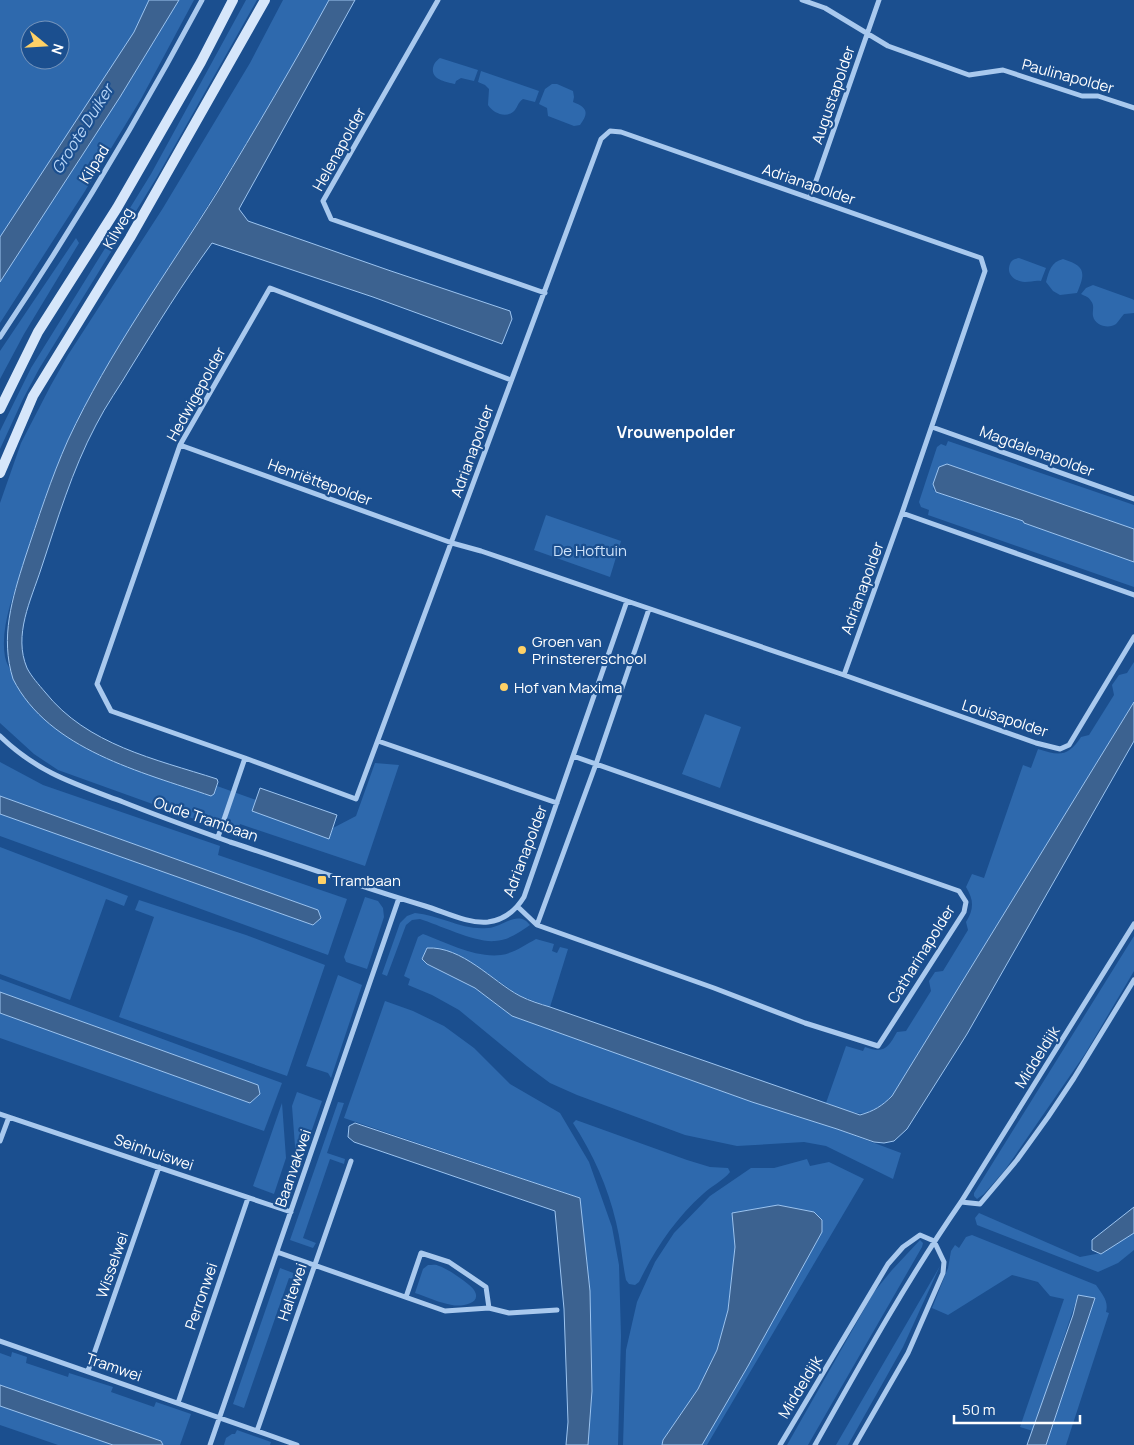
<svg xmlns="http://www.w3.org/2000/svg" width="1134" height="1445" font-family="Manrope,sans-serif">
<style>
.green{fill:#2e69ad;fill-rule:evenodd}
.water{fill:#3c6290;stroke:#9cc4f0}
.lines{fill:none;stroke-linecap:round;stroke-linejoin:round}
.street{stroke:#a9c9ee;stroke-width:5}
.secondary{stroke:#d6e6fa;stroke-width:10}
.poi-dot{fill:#ffd166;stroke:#1b4f8f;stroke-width:2}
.labels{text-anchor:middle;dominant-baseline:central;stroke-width:4.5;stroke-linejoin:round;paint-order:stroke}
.street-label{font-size:15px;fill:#fff;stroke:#1b4f8f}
.park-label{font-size:15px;fill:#cfe3fa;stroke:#1b4f8f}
.poi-label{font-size:15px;fill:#fff;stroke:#1b4f8f;text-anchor:start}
.water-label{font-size:16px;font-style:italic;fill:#b5d3f5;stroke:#1b4f8f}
.neighbourhood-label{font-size:16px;font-weight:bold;fill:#fff;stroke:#1b4f8f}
</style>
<rect width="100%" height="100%" fill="#1b4f8f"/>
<path class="green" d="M 0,0 L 154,0 L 120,97 L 179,0 L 194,0 L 141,99 L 85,191 L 0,323 ZM 30,30 L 60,30 L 60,60 L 30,60 Z
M 246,0 L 257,0 L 157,177 L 39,369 L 23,399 L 0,449 L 0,431 L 31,368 L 151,174 Z
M 283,0 L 329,0 C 284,82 235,163 185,242 C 144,307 100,371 68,441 C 49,482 35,526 22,569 C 13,596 0,628 5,657 C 6,663 10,669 13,675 C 48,752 141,771 214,794 L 217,786 L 256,800 L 252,810 L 329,839 L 333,828 L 356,816 L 375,763 L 399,765 L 365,866 L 240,824 L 236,834 L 58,770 L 34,754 L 0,723 L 0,503 L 21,443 L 51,385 L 68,355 L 163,208 L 250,63 Z
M 440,58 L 478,70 L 474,81 L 461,78 L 456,81 L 455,84 C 447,82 431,80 433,68 C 434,63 436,61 440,58 Z
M 481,71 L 539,91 L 535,102 L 523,99 C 517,103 518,108 513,112 C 505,118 493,113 488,105 L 489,89 L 485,85 L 478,82 Z
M 552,84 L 557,84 L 573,91 L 574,97 L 573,102 C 586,107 590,112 580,125 L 574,126 L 548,116 L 547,108 L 539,104 L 545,89 Z
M 76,238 L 79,243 L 24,334 L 0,379 L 0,351 Z
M 1019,258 L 1046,268 L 1041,281 C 1035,280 1031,282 1025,282 C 1017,282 1008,276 1009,268 C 1010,261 1013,259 1019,258 Z
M 1063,259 C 1085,266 1086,272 1077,293 L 1060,295 L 1053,291 L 1046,282 C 1049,271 1051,262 1063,259 Z
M 1093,285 L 1132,299 L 1134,300 L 1134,313 L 1124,314 C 1121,317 1119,321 1116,324 C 1109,329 1095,326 1093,316 C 1092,311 1095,306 1091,301 C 1089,297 1085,296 1081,294 L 1086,288 Z
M 948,441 L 1134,505 L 1134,529 L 947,464 L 933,489 L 936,492 L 1023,521 L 1024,523 L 1134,562 L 1134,587 L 928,515 L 929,510 L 921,507 L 919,502 L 937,447 L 941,444 L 946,446 Z
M 546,515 L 621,541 L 610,577 L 534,550 Z
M 1134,662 L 1134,702 L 892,1096 C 867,1122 857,1114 826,1103 L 846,1046 L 863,1051 L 865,1047 C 884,1054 888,1048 897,1032 L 906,1031 L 931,991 L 929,981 L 935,972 L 943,971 L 968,930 L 966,922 C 974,909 974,900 966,887 L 972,874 L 984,878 L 1023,765 L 1031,768 L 1038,749 C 1059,756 1068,757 1081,737 L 1089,735 L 1114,695 L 1112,685 L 1119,675 L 1127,673 Z
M 705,714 L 741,727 L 720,788 L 682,774 Z
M 0,762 L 43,785 L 220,846 L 218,855 L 347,899 L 328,955 L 0,836 L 0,814 L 313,925 L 320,918 L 318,910 L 0,796 Z
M 0,847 L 128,896 L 124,906 L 106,899 L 70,1000 L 0,974 Z
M 365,897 L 378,901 L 383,908 L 384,917 L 367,969 L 346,962 L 344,957 Z
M 139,900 L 246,935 L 325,965 L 287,1076 L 119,1017 L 154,917 L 135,910 Z
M 415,913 C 440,915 463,931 488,928 C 503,927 518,909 530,925 C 520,932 509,940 495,941 C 476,943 439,925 420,919 L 412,920 L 406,925 L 387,976 L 382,974 L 400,923 L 407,916 Z
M 423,934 C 447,943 475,958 501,955 C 514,953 525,945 536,939 L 554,944 L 552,951 L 557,953 L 560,947 L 568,949 L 550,1007 L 520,996 L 475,965 L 427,964 L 475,988 L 512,1016 L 752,1102 L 837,1129 L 901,1153 L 893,1179 L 826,1146 L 804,1142 L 737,1146 L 685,1135 L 577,1095 L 550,1083 L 527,1066 L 459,1010 L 432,995 L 408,985 L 410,979 L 404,976 L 418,937 Z
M 1134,936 L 1134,971 L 1085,1054 L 1005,1170 L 984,1194 L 977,1199 L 974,1196 L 974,1193 Z
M 338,975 L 362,985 L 331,1078 L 328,1073 L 306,1066 Z
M 0,979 L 282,1083 L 264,1131 L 0,1038 L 0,1013 L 250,1103 L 260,1094 L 258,1085 L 0,992 Z
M 385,1001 L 413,1011 L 444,1026 L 474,1048 L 510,1084 L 560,1113 L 589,1162 L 612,1227 L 619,1265 L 621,1336 L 618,1445 L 588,1445 L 592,1391 L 590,1291 L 580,1198 L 344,1118 Z
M 297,1092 L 322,1101 L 287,1202 L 282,1200 L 296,1160 L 292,1106 Z
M 338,1102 L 344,1103 L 327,1153 L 345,1159 L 344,1164 L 330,1159 L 303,1238 L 316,1243 L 313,1248 L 290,1240 Z
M 282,1103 L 286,1158 L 274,1194 L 253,1186 Z
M 576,1120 L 687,1160 L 710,1167 L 728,1168 L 730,1172 C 723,1181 711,1186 703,1194 C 675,1219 655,1249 639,1282 L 635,1285 L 629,1284 L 626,1280 C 622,1261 621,1241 616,1222 C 608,1187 593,1154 573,1123 Z
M 807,1159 L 810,1166 L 829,1162 L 864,1179 L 707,1445 L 702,1445 L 748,1366 L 822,1232 L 814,1212 L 779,1205 L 732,1213 L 735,1247 L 728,1310 L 717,1350 L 698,1389 L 663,1440 L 662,1445 L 623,1445 L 626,1350 L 637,1302 L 655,1262 L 674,1233 L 710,1196 L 751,1168 L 774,1168 Z
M 979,1213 L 1080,1257 L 1101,1253 L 1134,1233 L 1134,1250 L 1118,1263 L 1098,1272 L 977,1225 L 975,1218 Z
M 972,1235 L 1096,1285 C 1102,1294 1109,1301 1106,1312 L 1109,1313 L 1066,1445 L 1046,1445 L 1095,1298 L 1078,1295 L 1033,1431 L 1020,1427 L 1064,1299 L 1050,1296 L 1038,1282 L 1012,1275 L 948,1315 L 932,1308 L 948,1268 L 951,1251 L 955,1245 L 959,1248 L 966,1237 Z
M 920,1240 L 923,1243 L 922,1247 L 808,1445 L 787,1445 L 874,1292 L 892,1270 Z
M 428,1265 C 432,1265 436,1264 439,1266 C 447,1268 470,1284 474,1290 C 483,1304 461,1307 452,1305 C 440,1303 427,1297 415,1293 L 423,1269 Z
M 940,1266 L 903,1347 L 848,1445 L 836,1445 Z
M 280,1268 L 304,1277 L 302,1282 L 289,1278 L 244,1408 L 233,1404 Z
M 12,1352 L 27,1357 L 26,1363 L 68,1377 L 69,1373 L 113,1387 L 111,1392 L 154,1407 L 156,1402 L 191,1414 L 180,1445 L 163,1445 L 161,1441 L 0,1385 L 0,1353 L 11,1357 Z
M 0,1406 L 113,1445 L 58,1445 L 0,1425 Z
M 237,1430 L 271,1442 L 270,1445 L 224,1445 L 226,1438 L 232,1434 L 235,1434 Z"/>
<path class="water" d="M 149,0 L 179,0 L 120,97 L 0,282 L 0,237 L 134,32 Z
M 329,0 L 355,0 L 239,209 L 248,221 L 388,270 L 510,311 L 512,319 L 502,344 L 373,297 L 212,243 C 183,283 157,325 131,367 C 120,386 106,405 96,425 C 72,470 57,521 41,569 C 31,600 13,635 27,668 C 31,676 39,685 45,692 C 87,745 155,759 217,779 L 218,782 L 214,794 L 211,796 C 142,772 49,750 13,679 C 0,637 12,599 25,558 C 38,519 51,478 68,440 C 109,352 167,273 218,191 C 256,128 294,64 329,0 Z
M 947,464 L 1134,529 L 1134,562 L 1024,523 L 1023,521 L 936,492 L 933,484 L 939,467 Z
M 1134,702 L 1134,741 L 967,1034 L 907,1129 L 894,1141 L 884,1143 L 874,1142 L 837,1129 L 752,1102 L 512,1016 L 475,988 L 427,964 L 422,959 L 427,948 C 462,946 492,981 520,996 C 530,1001 540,1004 550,1007 L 860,1115 C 874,1111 882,1106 892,1096 Z
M 260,788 L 337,815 L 329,839 L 252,811 Z
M 0,796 L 318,910 L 321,918 L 313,925 L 0,814 Z
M 0,992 L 258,1085 L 260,1094 L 250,1103 L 0,1013 Z
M 355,1123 L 580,1198 L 590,1291 L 592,1391 L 588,1445 L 566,1445 L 568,1422 L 564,1309 L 555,1211 L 354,1142 L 348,1137 L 349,1126 Z
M 778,1205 L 814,1212 L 822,1220 L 822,1232 L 748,1366 L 702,1445 L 662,1445 L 663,1440 L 698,1389 L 717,1350 L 728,1310 L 735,1247 L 732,1213 Z
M 1134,1207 L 1134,1233 L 1101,1254 L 1092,1250 L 1092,1240 Z
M 1078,1295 L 1095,1298 L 1046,1445 L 1027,1445 L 1073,1315 Z
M 0,1385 L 161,1441 L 163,1445 L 113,1445 L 0,1406 Z"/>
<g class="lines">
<path class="street" d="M 438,0 L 323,201 L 331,219 L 545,293
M 802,0 L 825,8 L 888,46 L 969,75 L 1003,70 L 1082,96 L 1098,96 L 1134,108
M 810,198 L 879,0
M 0,337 C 73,228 140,116 202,0
M 932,427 L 1134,499
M 180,445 L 452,543 L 481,551 L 627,601
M 902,513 L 1134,595
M 844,675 L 1036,743 L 1060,749 L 1069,745 L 1134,637
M 0,736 C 38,773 75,784 123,802 C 158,816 194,829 230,842 C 295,863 360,887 425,906 C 445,912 468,924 488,922 C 504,920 516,910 524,897 L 627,601 L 844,675 L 902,513 L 985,271 L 981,258 L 621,132 L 610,131 L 601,139 L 356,799 L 245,758 L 218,837
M 378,741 L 557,803
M 245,758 L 111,711 L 97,684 L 180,445 L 270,288 L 511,380
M 518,907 L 537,925 L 714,988 L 805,1023 L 878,1046 L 964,912 L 966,902 L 959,891 L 573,756
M 537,925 L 596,764 L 649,609
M 0,1114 L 291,1212
M 0,1141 L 9,1117
M 961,1202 L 980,1204 L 1017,1160 L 1048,1117 L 1074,1078 L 1134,980
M 277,1252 L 445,1311 L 489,1308 L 486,1287 L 449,1262 L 421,1253 L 406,1297
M 489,1308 L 509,1313 L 557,1310
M 0,1341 L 297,1445
M 88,1371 L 159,1167
M 178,1403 L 248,1198
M 257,1431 L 351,1161
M 210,1445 L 399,898
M 780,1445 L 888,1264 L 903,1247 L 920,1235 L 934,1241 L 944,1262 L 943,1273 L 908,1353 L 855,1445
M 815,1445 C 861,1363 907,1280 961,1202 L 1134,924"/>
<path class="secondary" d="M 0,409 L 38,332 L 117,208 L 201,62 L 233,0
M 0,473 L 33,396 L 130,238 L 265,0"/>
</g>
<g class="poi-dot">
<circle cx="522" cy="650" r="5"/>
<circle cx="504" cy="687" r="5"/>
<rect x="317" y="875" width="10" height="10" rx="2.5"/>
</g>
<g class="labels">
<g class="street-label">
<text transform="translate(1068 76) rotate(15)">Paulinapolder</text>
<text transform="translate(833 95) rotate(-71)">Augustapolder</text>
<text transform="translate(339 149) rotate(-61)">Helenapolder</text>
<text transform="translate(94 164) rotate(-58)">Kilpad</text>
<text transform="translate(809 184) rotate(19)">Adrianapolder</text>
<text transform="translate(118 228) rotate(-60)">Kilweg</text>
<text transform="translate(196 394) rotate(-61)">Hedwigepolder</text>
<text transform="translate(472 451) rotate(-70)">Adrianapolder</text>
<text transform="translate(1037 451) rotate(20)">Magdalenapolder</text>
<text transform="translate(320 482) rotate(20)">Henriëttepolder</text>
<text transform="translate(862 588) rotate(-70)">Adrianapolder</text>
<text transform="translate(1005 718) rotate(18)">Louisapolder</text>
<text transform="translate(206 819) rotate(19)">Oude Trambaan</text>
<text transform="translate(525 851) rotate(-69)">Adrianapolder</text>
<text transform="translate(921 954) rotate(-58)">Catharinapolder</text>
<text transform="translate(1037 1057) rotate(-58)">Middeldijk</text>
<text transform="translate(154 1152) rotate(19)">Seinhuiswei</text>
<text transform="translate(293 1168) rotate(-71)">Baanvakwei</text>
<text transform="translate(112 1265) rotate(-71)">Wisselwei</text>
<text transform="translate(292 1292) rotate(-71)">Haltewei</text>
<text transform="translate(201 1296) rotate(-71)">Perronwei</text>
<text transform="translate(114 1367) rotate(19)">Tramwei</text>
<text transform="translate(800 1387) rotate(-59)">Middeldijk</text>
</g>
<g class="park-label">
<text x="590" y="550">De Hoftuin</text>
</g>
<g class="poi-label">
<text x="532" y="641">Groen van<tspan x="532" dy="17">Prinstererschool</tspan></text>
<text x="514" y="687">Hof van Maxima</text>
<text x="332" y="880">Trambaan</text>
</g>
<g class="water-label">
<text transform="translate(82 129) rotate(-58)">Groote Duiker</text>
</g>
<g class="neighbourhood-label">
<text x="676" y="432">Vrouwenpolder</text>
</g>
</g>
<g transform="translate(45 45) rotate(108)"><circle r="24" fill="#1b4f8f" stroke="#7695bc"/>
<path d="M0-4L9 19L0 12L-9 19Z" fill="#ffd166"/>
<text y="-8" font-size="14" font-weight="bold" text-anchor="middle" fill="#ffffff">N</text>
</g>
<path d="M954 1415v8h126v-8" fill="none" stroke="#ffffff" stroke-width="2.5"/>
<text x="962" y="1415" font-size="15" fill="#ffffff" stroke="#1b4f8f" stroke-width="4" paint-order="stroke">50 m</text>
</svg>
